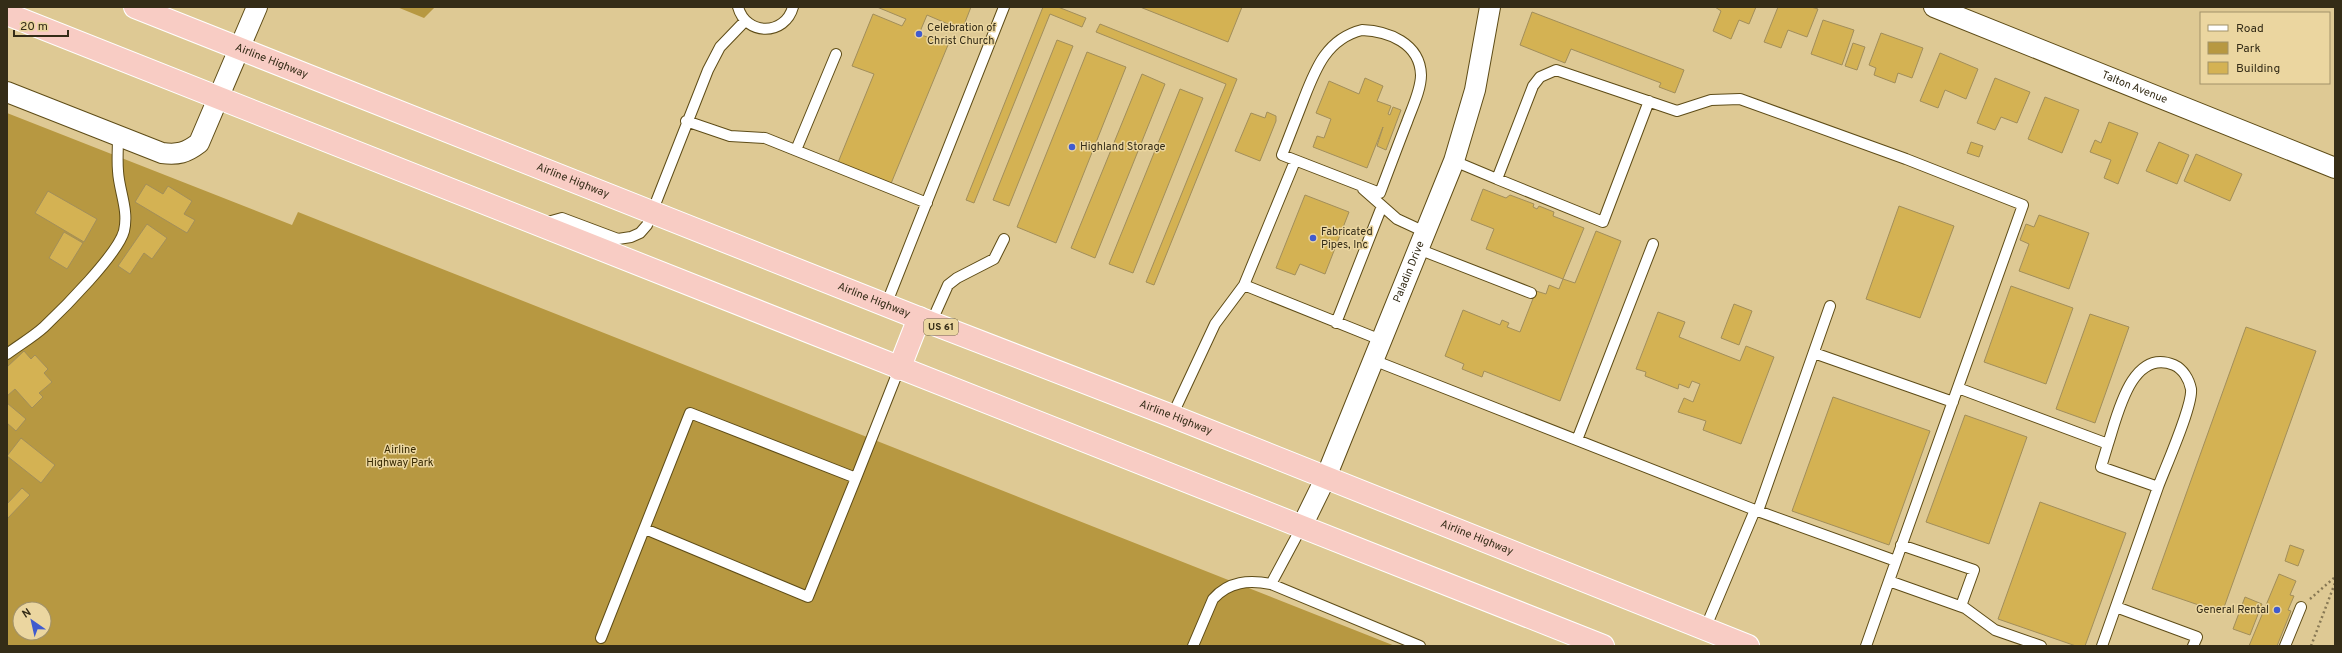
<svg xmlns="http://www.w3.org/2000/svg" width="2342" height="653" font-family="Overpass,sans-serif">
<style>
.green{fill:#b79841;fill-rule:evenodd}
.building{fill:#d4b253;stroke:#a28e5a}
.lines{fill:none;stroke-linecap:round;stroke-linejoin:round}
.service-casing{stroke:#5e4c17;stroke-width:12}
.minor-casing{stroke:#5e4c17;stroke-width:22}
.trunk-casing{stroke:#fff;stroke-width:24}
.path{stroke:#877854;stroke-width:2.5;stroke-dasharray:2 3;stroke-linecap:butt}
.service{stroke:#fff;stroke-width:10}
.minor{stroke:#fff;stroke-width:20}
.trunk{stroke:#f8ccc4;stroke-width:22}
.poi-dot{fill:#405bce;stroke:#ebd6a0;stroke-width:1.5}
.labels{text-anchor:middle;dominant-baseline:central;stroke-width:3;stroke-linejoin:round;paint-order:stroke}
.shield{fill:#ebd6a0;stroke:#6b5f40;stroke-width:1}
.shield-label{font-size:10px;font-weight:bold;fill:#342c17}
.poi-label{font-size:11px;fill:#342c17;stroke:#ebd6a0;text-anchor:start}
.street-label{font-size:11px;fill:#342c17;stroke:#ebd6a0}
.park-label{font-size:11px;fill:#362800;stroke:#ebd6a0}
</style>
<rect width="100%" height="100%" fill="#dec994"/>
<path class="green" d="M 397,7 L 435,7 L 424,18 Z
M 7,113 L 292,225 L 298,212 L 1395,646 L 7,646 ZM 20,609 L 44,609 L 44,633 L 20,633 Z"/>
<path class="building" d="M 877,7 L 971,7 L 962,30 L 927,15 L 919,34 L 948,45 L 890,186 L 837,165 L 874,74 L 852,66 L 873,14 L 902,26 L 906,19 Z
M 1043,7 L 1058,7 L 1086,18 L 1082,27 L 1050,14 L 974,203 L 966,200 Z
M 1140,7 L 1242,7 L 1228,42 Z
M 1715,7 L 1756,7 L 1749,24 L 1739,20 L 1731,39 L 1713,31 L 1721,11 Z
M 1778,7 L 1811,7 L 1818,9 L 1807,37 L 1788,30 L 1781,48 L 1764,42 Z
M 1532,12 L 1684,70 L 1675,93 L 1659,87 L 1661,83 L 1571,49 L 1565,63 L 1520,45 Z
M 1823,20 L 1854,30 L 1842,65 L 1811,54 Z
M 1100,24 L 1237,79 L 1154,285 L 1146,282 L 1226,84 L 1096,32 Z
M 1881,33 L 1923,48 L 1912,78 L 1898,73 L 1895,83 L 1874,75 L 1876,68 L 1869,65 Z
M 1057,40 L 1073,46 L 1009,206 L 993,200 Z
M 1853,43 L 1865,47 L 1857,70 L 1845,66 Z
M 1087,52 L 1126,67 L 1056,243 L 1017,227 Z
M 1940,53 L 1978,69 L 1966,99 L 1945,90 L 1938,108 L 1920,101 Z
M 1142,74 L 1165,84 L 1095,258 L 1071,248 Z
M 1365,78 L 1383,86 L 1377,101 L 1391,106 L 1388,114 L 1390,115 L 1393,107 L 1401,110 L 1386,150 L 1377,146 L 1383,127 L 1367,168 L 1313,147 L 1317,136 L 1324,138 L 1331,119 L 1316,113 L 1329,81 L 1359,94 Z
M 1995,78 L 2030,92 L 2017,123 L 2001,117 L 1995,130 L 1977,123 Z
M 1180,89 L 1203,98 L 1133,273 L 1109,264 Z
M 2045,97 L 2079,110 L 2062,153 L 2028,139 Z
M 1267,112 L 1276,116 L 1276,121 L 1260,161 L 1235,151 L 1251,113 L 1265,118 Z
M 2109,122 L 2138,133 L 2118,184 L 2104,178 L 2111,160 L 2090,152 L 2095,140 L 2101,143 Z
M 1971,142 L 1983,146 L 1979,157 L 1967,153 Z
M 2159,142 L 2189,155 L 2177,184 L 2146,171 Z
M 2196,154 L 2242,174 L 2230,201 L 2184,181 Z
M 146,184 L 163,194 L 168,186 L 192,201 L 184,214 L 195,220 L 187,233 L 135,202 Z
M 1483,189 L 1506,198 L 1510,195 L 1534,204 L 1533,207 L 1537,209 L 1539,206 L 1554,212 L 1553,216 L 1584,228 L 1563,279 L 1486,249 L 1494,229 L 1471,220 Z
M 48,191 L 97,219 L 84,242 L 35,213 Z
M 1305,195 L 1349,212 L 1325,274 L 1300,264 L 1295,275 L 1276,268 Z
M 1899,206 L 1954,226 L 1920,318 L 1866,299 Z
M 2039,215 L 2089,233 L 2069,289 L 2019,271 L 2029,244 L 2020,240 L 2026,224 L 2034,227 Z
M 147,224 L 167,238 L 152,259 L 144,253 L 130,274 L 118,266 Z
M 1596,231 L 1621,241 L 1560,401 L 1484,371 L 1482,377 L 1462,369 L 1464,364 L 1445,356 L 1463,310 L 1500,325 L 1502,320 L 1509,323 L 1507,327 L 1520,332 L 1536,291 L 1546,294 L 1549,285 L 1559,289 L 1563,279 L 1575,283 Z
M 64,232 L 83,243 L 67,269 L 49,258 Z
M 2011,286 L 2073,308 L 2046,384 L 1984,362 Z
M 1734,304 L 1752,311 L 1739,345 L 1721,338 Z
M 1658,312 L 1685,322 L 1679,337 L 1740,361 L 1746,346 L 1774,357 L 1741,444 L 1703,430 L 1706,421 L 1678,412 L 1684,398 L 1693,402 L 1700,384 L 1692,381 L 1689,388 L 1679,384 L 1678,389 L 1645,376 L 1646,372 L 1636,369 Z
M 2090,314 L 2129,327 L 2095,423 L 2056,409 Z
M 2246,327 L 2316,351 L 2222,613 L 2152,589 Z
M 24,351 L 31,359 L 35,355 L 48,369 L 44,373 L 52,382 L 39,393 L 43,397 L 32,408 L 15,389 L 7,396 L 7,367 Z
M 1833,397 L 1930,431 L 1889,545 L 1792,511 Z
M 7,403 L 26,419 L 16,431 L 7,423 Z
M 1965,415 L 2027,437 L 1989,544 L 1926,522 Z
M 21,438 L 55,465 L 41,483 L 7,456 Z
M 22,488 L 30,495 L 7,519 L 7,504 Z
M 2040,502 L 2126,533 L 2085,646 L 2076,646 L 1998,619 Z
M 2290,545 L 2304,550 L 2298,566 L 2285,561 Z
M 2279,574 L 2296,581 L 2290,595 L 2294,596 L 2288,610 L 2291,611 L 2277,646 L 2249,646 Z
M 2245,597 L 2262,604 L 2250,635 L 2233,629 Z"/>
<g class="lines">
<g class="service-casing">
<path id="service" d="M 738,7 C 746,36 785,36 793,7
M 1362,30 C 1388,31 1420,43 1421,75 C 1421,90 1412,108 1407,122 C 1398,145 1389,169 1380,193 L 1282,155 C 1289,137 1296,119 1303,101 C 1315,70 1326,39 1362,30 Z
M 686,121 L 730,136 L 765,138 L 927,203
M 796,150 L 836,54
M 1454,161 L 1497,179 L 1533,86 L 1540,77 L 1556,70 L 1677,111 L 1711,100 L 1740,99 L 1906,159 L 2023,205 L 1896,561
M 1497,179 L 1603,222 L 1649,101
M 1363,189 L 1397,219 L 1425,232
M 544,223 L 562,218 L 618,239 L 631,237 L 640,233 L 647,225 L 708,70 L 720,47 L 745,21
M 1418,249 L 1531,293
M 1244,285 L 1295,161
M 886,305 L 1004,7
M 931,323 L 948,285 L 957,278 L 994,259 L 1004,239
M 1336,323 L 1382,206
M 1814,353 L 1953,402
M 7,354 C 19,345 33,337 44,327 C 63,309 118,254 124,231 C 129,210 119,191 118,171 C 117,160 118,148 118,137
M 1373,360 L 1755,510 L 1896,561 L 1866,646
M 1958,388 L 2108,444 L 2101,467 L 2158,487 C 2165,468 2193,406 2191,389 C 2189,379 2183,369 2174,365 C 2131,347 2117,417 2108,444
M 1172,416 L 1215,324 L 1244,285 L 1381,340
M 1577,440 L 1653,244
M 1758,511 L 1830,306
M 1301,528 L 1271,584 L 1420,646
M 645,529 L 808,597 L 856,478
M 1901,545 L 1974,570 L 1961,606
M 1889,581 L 1965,608 L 1995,630 L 2041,646
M 2116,607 L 2197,637 L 2193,646
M 1705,629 L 1755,510
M 601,638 L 690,413 L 856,478 L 899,369
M 1193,646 L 1213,599 C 1229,581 1249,580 1271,584
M 2102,646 L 2158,487
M 2285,646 L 2301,607"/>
</g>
<g class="minor-casing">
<g id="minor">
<path id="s1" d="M 1934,7 L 2335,168"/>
<path d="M 7,92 L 162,153 C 178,155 186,153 199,143 L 257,7"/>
<path id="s2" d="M 1301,528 L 1326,477 L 1454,161 L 1475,90 L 1490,7"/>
</g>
</g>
<g class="trunk-casing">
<g id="trunk">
<path id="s3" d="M 135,7 L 921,319 L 1172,416 L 1748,646"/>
<path d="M 7,14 L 1603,646"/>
<path d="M 899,369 L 919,318"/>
</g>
</g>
<path class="path" d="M 2310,599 L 2335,577
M 2311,646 L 2335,583"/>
<use href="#service" class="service"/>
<use href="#minor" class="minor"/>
<use href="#trunk" class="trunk"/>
</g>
<g class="poi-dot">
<circle cx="919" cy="34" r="4"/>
<circle cx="1072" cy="147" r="4"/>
<circle cx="1313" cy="238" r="4"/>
<circle cx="2277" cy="610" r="4"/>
</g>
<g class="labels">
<rect class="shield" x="924" y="319" width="34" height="16" rx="3"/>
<g class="shield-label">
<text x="941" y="327">US 61</text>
</g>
<g class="poi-label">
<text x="927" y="28">Celebration of<tspan x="927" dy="13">Christ Church</tspan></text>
<text x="1080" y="147">Highland Storage</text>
<text x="1321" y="232">Fabricated<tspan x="1321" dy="13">Pipes, Inc</tspan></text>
<text x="2269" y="610" text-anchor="end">General Rental</text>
</g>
<g class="street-label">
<text stroke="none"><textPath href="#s3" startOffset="147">Airline Highway</textPath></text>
<text stroke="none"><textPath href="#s1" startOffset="216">Talton Avenue</textPath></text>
<text stroke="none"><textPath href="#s3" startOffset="471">Airline Highway</textPath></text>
<text stroke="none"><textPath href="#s2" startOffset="278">Paladin Drive</textPath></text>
<text stroke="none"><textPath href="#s3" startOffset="795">Airline Highway</textPath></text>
<text stroke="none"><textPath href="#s3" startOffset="1119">Airline Highway</textPath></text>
<text stroke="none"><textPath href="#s3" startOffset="1443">Airline Highway</textPath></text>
</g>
<g class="park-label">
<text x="400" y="450">Airline<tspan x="400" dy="13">Highway Park</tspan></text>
</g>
</g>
<rect width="2342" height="653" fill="none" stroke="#342c17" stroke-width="16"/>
<rect x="2200" y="12" width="130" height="72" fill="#ebd6a0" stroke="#a29269"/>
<rect x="2208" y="25" width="20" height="6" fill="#ffffff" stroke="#a29269"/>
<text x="2236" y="32" font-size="12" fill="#342c17">Road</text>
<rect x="2208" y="42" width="20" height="12" fill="#b79841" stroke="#a29269"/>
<text x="2236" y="52" font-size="12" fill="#342c17">Park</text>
<rect x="2208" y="62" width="20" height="12" fill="#d4b253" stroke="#a29269"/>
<text x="2236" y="72" font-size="12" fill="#342c17">Building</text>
<g transform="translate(32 621) rotate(326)"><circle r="19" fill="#ebd6a0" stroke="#a29269"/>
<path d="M0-3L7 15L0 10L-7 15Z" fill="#405bce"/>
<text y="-6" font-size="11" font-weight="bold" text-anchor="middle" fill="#342c17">N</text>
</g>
<path d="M14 30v6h54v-6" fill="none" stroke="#342c17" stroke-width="2"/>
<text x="20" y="30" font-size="12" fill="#342c17" stroke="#ebd6a0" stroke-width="3" paint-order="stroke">20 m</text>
</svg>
